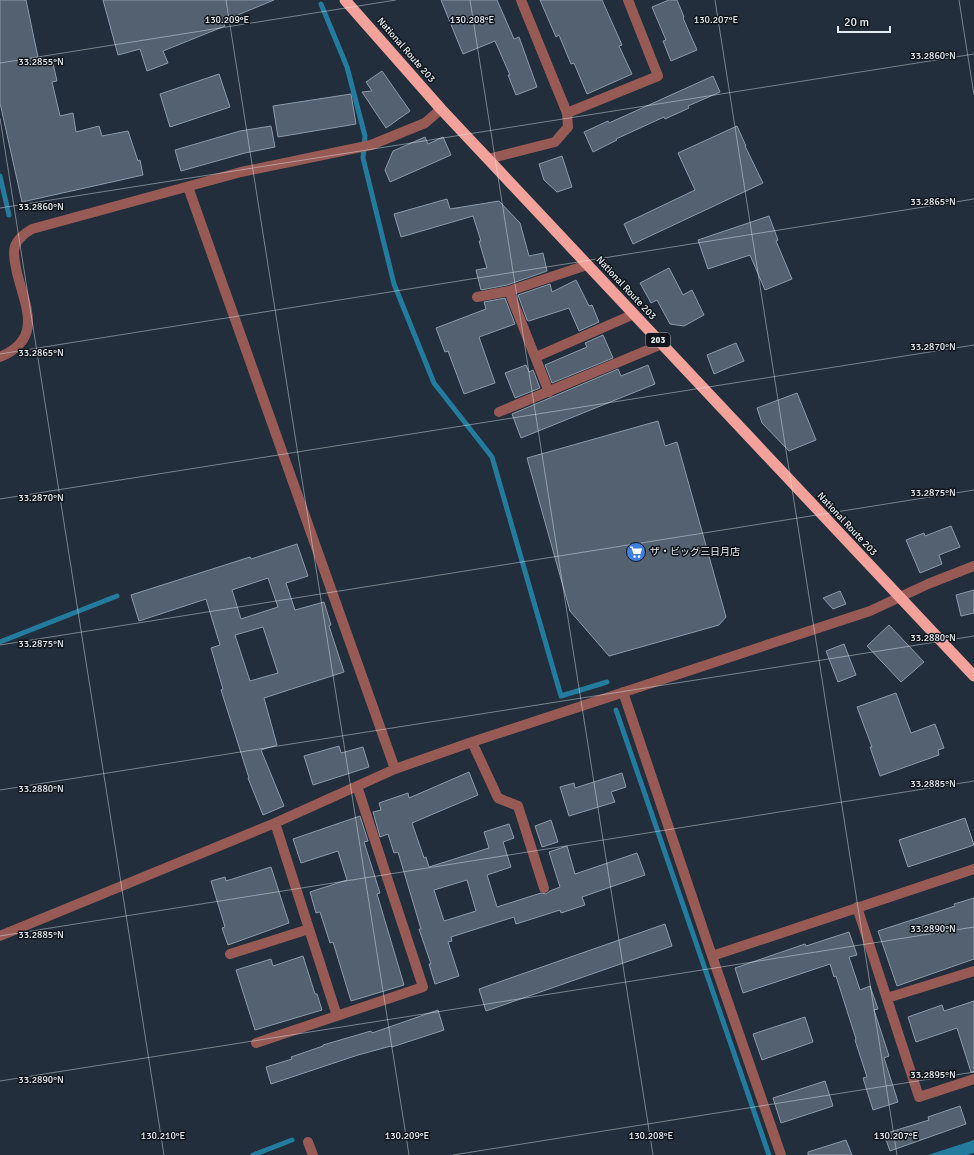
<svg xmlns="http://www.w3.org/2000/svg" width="974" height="1155" font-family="Signika,'Noto Sans JP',sans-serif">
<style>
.water{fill:#237b9d}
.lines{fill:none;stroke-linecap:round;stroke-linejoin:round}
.stream{stroke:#237b9d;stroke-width:5}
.building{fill:#536170;stroke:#8c9bab;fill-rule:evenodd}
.minor{stroke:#975a55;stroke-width:10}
.trunk{stroke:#f2a29a;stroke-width:11}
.ticks{fill:none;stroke:#e2eaf2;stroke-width:1;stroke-opacity:0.45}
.labels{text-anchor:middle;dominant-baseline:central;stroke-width:3;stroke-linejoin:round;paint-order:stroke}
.shield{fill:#10161b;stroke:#a3aab2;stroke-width:1}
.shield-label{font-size:9px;font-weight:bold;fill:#e2eaf2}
.street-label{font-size:10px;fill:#e2eaf2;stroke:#10161b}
.poi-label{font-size:10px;fill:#e2eaf2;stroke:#10161b;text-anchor:start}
.ticks-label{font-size:10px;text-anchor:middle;fill:#e2eaf2;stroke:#10161b;stroke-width:3;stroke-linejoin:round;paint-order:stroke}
</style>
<rect width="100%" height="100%" fill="#222e3b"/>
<path class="water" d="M 974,1140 L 974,1153 L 967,1155 L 928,1155 Z"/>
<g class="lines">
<path class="stream" d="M 321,4 L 347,67 L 365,136 L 363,158 L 394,284 L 434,383 L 492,457 L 561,696 L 607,682
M 0,176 L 9,215
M 0,642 L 117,596
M 616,710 L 769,1155
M 253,1155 L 292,1140"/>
</g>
<path class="building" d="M 0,0 L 26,0 L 39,62 L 52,59 L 57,81 L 52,82 L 60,116 L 73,113 L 76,132 L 99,126 L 102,136 L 128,131 L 138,161 L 140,160 L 143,175 L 22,202 L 0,103 Z
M 103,0 L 274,0 L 223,21 L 225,26 L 163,51 L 168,63 L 147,71 L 140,49 L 118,55 Z
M 441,0 L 497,0 L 514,39 L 519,37 L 537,87 L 516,95 L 508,75 L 510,75 L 495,41 L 463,54 Z
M 540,0 L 602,0 L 622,45 L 619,46 L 632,74 L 587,94 L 574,63 L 571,64 L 559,35 L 556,37 Z
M 669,0 L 677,0 L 684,17 L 683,18 L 697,50 L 671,61 L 663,41 L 666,40 L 652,7 Z
M 382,71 L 410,111 L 386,128 L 362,92 L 372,91 L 366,82 Z
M 219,74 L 230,107 L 170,127 L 160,94 Z
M 713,76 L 720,92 L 688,106 L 689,108 L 665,119 L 664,117 L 616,139 L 617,140 L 593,152 L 584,132 L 608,121 L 609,123 Z
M 351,94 L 356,124 L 278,137 L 273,106 Z
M 271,126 L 275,147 L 245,153 L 181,171 L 175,150 L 240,131 Z
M 737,126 L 746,146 L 745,146 L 763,183 L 633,244 L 624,224 L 695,190 L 678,153 Z
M 425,137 L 428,144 L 443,137 L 451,155 L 390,182 L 385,170 L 393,151 Z
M 562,156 L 572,187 L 557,192 L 544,180 L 539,164 Z
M 447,199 L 450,209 L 499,201 L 520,223 L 529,256 L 543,253 L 547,271 L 507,285 L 481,290 L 476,270 L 487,268 L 479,241 L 481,241 L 473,216 L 401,237 L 394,214 Z
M 769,216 L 778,240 L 776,241 L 792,279 L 765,290 L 750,255 L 708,269 L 698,240 Z
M 669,268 L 683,295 L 692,290 L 704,315 L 684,326 L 670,324 L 657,300 L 651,303 L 640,283 Z
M 576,280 L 589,306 L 592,305 L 599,322 L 579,331 L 569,308 L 529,321 L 527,320 L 518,295 L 550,284 L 552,292 Z
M 505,298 L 515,324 L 479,337 L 495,383 L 464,394 L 448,351 L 445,352 L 436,328 L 486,309 L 484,302 Z
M 603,335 L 613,358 L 552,383 L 545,365 L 587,347 L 585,343 Z
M 736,343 L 744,361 L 714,374 L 707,355 Z
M 526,365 L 529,372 L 533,370 L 540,388 L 515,398 L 505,373 Z
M 648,365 L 655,384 L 521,438 L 512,414 L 618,369 L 621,376 Z
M 797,393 L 816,440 L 789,451 L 762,423 L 757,408 Z
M 658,421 L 665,446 L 677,442 L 726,617 L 719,625 L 609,656 L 570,611 L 527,458 Z
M 951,526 L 960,547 L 939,555 L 942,564 L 920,573 L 906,540 L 924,533 L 925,536 Z
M 297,544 L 308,576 L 286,583 L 295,610 L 324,602 L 331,625 L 329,626 L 344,672 L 264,698 L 277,745 L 261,750 L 284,806 L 263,815 L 248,778 L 249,778 L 221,690 L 223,689 L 211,648 L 220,645 L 206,599 L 139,621 L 131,595 L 250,557 L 251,559 ZM 268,578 L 278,607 L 241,619 L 232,590 ZM 263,627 L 278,673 L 250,681 L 235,635 Z
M 974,590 L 974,613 L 961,616 L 956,595 Z
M 840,591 L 846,604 L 833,609 L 823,598 Z
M 889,625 L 924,662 L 901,682 L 867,646 Z
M 844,644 L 856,675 L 838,682 L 826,651 Z
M 896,693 L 911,733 L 935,724 L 944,748 L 938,750 L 939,755 L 880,776 L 870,747 L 872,747 L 857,707 Z
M 339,746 L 341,753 L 363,747 L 369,767 L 313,785 L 304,756 Z
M 469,772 L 478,795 L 412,823 L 424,858 L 426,857 L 429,867 L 489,848 L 484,832 L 509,824 L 514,838 L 503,842 L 511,867 L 487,875 L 497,907 L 541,893 L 546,894 L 550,891 L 560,887 L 549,852 L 567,846 L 575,874 L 637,853 L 645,875 L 582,897 L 585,905 L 561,913 L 560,910 L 516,924 L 514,917 L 451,937 L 452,941 L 448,942 L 459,976 L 435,984 L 429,964 L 431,964 L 419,929 L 421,929 L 398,852 L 394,853 L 388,834 L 380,837 L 373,812 L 381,810 L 379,803 L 408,793 L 409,798 ZM 467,880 L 476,911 L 444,921 L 434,890 Z
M 622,773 L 626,787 L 611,792 L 615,802 L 569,816 L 560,787 L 574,783 L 575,788 Z
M 360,816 L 368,841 L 364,842 L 380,893 L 377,894 L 404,985 L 351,1001 L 333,942 L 330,943 L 320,912 L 316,913 L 310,892 L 347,880 L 338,851 L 301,863 L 293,839 Z
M 965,818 L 974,845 L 908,867 L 899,840 Z
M 551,820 L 558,842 L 542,847 L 535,826 Z
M 271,867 L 289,923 L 228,945 L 222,928 L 225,927 L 211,881 L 225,877 L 226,881 Z
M 974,898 L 974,959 L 897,986 L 878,931 L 955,906 L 954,904 Z
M 665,924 L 672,946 L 486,1011 L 479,989 Z
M 849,932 L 857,955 L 849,957 L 860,990 L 870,986 L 878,1009 L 874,1010 L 889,1056 L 884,1058 L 898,1102 L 873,1110 L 863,1078 L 867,1077 L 855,1040 L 856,1039 L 836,976 L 834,977 L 830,964 L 743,993 L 735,968 L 805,944 L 806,946 Z
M 303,956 L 315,994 L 317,994 L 322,1010 L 255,1030 L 236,970 L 271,959 L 273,966 Z
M 974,1001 L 974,1072 L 971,1072 L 957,1028 L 916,1042 L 908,1017 L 942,1005 L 944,1011 Z
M 438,1010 L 444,1030 L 392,1047 L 391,1046 L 358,1055 L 271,1084 L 266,1067 L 292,1059 L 291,1057 L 323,1046 L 323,1045 L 371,1031 L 372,1033 Z
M 805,1017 L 813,1042 L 762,1060 L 753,1034 Z
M 825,1081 L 833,1106 L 781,1123 L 773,1098 Z
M 960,1106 L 966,1124 L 890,1151 L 884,1134 L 929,1120 L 928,1117 Z
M 846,1140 L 852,1155 L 808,1155 L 808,1152 Z"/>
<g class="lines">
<path class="minor" d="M 567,113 L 658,76 L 628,0
M 488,159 L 555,142 L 568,127 L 567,113 L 521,0
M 188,187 L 395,769
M 509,291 L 549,392
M 477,297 L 509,291 L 587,265
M 0,357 C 43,339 26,308 17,273 C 16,266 12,254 15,246 C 18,238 25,233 32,229 L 241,172 L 371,145 L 425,123 L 441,109
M 536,357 L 634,314
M 499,412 L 662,344
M 623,692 L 712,956 L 781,1155
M 472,742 L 498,798 L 518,806 L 544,888
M 275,823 L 337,1016
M 857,907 L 919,1097 L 974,1079
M 0,936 L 275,823 L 395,769 L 472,742 L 870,611 L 928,584 L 974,566
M 230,954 L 309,929
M 712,956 L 974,869
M 887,998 L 974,971
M 256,1043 L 423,987 L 357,786
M 308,1142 L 313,1155"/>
<path class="trunk" d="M 345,0 L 441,109 L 974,676"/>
</g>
<path class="ticks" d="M 226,0 L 409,1155M 470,0 L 653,1155M 715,0 L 897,1155M 959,0 L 974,95M 0,63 L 396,0M 0,118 L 164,1155M 0,208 L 974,54M 0,354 L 974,199M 0,499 L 974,345M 0,645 L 974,490M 0,790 L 974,636M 0,936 L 974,781M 0,1081 L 974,927M 453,1155 L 974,1072"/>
<defs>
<g id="supermarket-disc" transform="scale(1)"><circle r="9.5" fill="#3f7fe0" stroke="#10161b"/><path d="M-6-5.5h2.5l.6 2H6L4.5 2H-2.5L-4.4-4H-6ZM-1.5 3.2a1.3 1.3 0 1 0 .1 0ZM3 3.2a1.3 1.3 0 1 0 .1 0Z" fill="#fff"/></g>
</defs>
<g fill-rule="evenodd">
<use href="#supermarket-disc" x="636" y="552"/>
</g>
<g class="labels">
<rect class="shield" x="646" y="333" width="24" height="14" rx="3"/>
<g class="shield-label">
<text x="658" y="340">203</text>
</g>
<g class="street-label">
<text transform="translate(406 50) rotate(49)">National Route 203</text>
<text transform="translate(626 288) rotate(47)">National Route 203</text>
<text transform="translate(847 524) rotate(47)">National Route 203</text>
</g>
<g class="poi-label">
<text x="650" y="552">ザ・ビッグ三日月店</text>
</g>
</g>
<g class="ticks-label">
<text x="227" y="23">130.209°E</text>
<text x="472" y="23">130.208°E</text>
<text x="716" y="23">130.207°E</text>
<text x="933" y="59">33.2860°N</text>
<text x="41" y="65">33.2855°N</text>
<text x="933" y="205">33.2865°N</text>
<text x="41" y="210">33.2860°N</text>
<text x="933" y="350">33.2870°N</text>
<text x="41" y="356">33.2865°N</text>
<text x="933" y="496">33.2875°N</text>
<text x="41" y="501">33.2870°N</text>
<text x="933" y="641">33.2880°N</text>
<text x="41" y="647">33.2875°N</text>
<text x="933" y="787">33.2885°N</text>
<text x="41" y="792">33.2880°N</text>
<text x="933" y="932">33.2890°N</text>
<text x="41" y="938">33.2885°N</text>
<text x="933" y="1078">33.2895°N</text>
<text x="41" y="1083">33.2890°N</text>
<text x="163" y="1139">130.210°E</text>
<text x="407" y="1139">130.209°E</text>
<text x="651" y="1139">130.208°E</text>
<text x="896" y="1139">130.207°E</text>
</g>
<path d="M838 26v6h52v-6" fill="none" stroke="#e2eaf2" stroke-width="2"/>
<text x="844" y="26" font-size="12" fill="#e2eaf2" stroke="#10161b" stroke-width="3" paint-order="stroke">20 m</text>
</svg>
